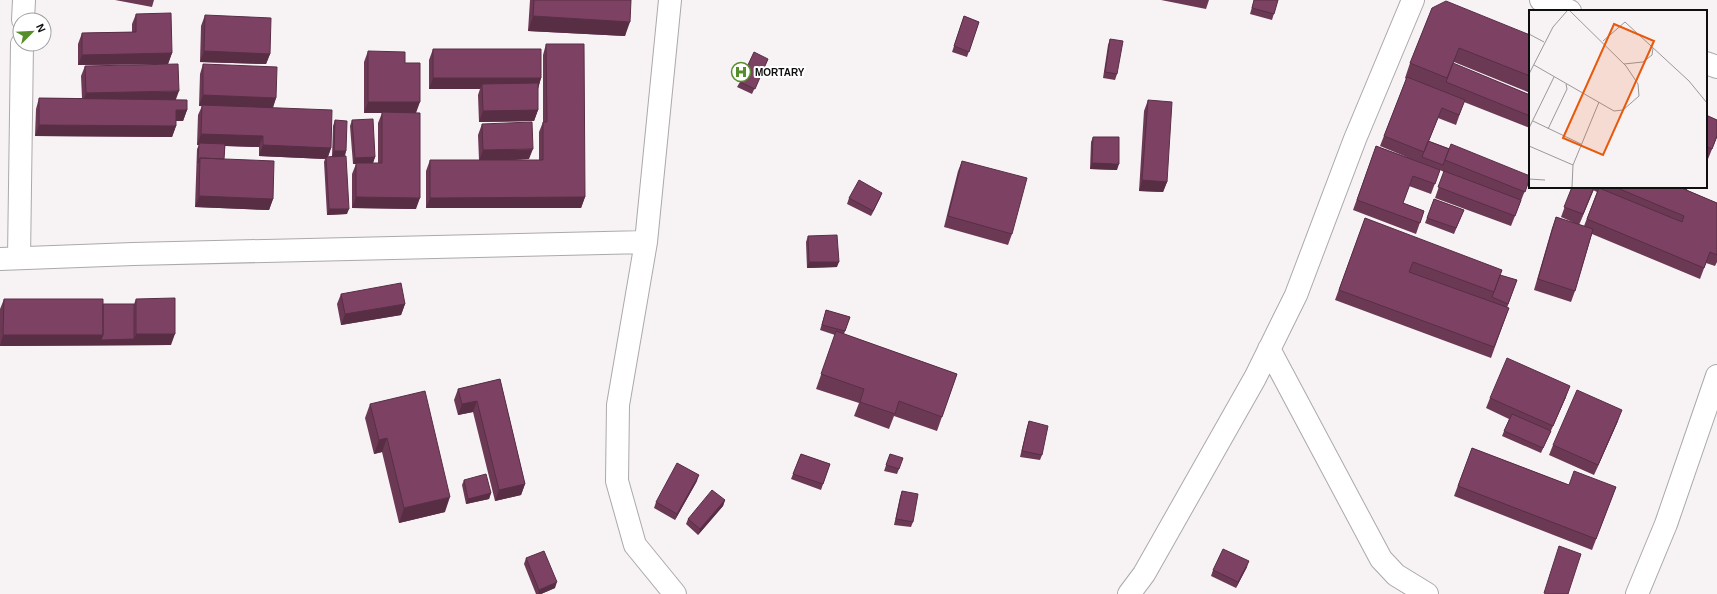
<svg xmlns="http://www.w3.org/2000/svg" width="1717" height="594" font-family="Helvetica,sans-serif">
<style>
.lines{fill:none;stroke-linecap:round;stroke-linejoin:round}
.minor-casing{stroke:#aca9aa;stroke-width:24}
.minor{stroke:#fff;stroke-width:22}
.wall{fill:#6c3955}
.shaded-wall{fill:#582e45}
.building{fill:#7d4263;stroke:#582e45}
.labels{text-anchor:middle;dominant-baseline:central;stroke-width:4;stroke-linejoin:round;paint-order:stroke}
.poi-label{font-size:10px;font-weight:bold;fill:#100f0f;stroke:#fff;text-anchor:start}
.inset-road{fill:none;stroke:#9b9899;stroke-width:1}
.view{fill:#e8590c;fill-opacity:0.15;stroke:#e8590c;stroke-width:2}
.inset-edge{fill:none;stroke:#100f0f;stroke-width:2}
</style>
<rect width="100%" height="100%" fill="#f7f3f5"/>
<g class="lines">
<g class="minor-casing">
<path id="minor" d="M 670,0 L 646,242 L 618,405 L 617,481 L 635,545 L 675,594
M 1541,0 L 1570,11
M 23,20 L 24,0
M 1706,63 L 1717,67
M 19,258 L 22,44
M 0,259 L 133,254 L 646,242
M 1269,349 L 1381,559 L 1396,575 L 1427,594
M 1129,594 L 1144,574 L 1255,378 L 1296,295 L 1355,139 L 1413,0
M 1637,594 L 1666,524 L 1717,376"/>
</g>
<use href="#minor" class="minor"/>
</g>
<path class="wall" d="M 115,0 L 154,0 L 152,7 Z
M 530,0 L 631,0 L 625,36 L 528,31 Z
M 1161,0 L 1209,0 L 1206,9 Z
M 1254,0 L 1278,0 L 1272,20 L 1250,14 Z
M 1432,8 L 1530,35 L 1530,93 L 1454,62 L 1453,64 L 1530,95 L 1530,128 L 1464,102 L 1456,125 L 1438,118 L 1429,141 L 1530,178 L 1511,226 L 1435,198 L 1444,172 L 1440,170 L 1431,194 L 1409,186 L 1403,203 L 1424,211 L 1416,234 L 1353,210 L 1376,146 L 1409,158 L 1380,146 L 1406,79 L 1405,78 L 1410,63 Z
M 136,14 L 172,53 L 168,64 L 78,65 L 78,44 L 82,33 L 132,32 L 132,24 Z
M 205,15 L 270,54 L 266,64 L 200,62 L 201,26 Z
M 964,16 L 979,22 L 967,57 L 952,52 Z
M 1110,39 L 1117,74 L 1115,80 L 1103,78 L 1108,45 Z
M 546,44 L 585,197 L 581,208 L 426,208 L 426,171 L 430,160 L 479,160 L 478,135 L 482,124 L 529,159 L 515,160 L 539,160 L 539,132 L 543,122 L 543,55 Z
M 433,49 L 541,78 L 538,88 L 538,110 L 534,121 L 479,122 L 478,95 L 480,89 L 429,89 L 429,60 Z
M 368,51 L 405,63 L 416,113 L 416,209 L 352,208 L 352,174 L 356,164 L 353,164 L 350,126 L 352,120 L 375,157 L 373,163 L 378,163 L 378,123 L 382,113 L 364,113 L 364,62 Z
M 768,59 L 752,94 L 737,87 L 740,82 Z
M 203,64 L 276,98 L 273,108 L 331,148 L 328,157 L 332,156 L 333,126 L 335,120 L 346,151 L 345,156 L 347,214 L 327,215 L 324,162 L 325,159 L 259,156 L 259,147 L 225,146 L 224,159 L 273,199 L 269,210 L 195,207 L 197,149 L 199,145 L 197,145 L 198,115 L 202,106 L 199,106 L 200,74 Z
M 85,66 L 176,100 L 187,110 L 183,121 L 176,121 L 176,126 L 172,137 L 35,136 L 36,109 L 39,98 L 82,98 L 81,76 Z
M 1148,100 L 1167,182 L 1163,192 L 1139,191 L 1144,111 Z
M 1706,115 L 1717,120 L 1717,137 L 1708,159 L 1706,158 Z
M 1093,137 L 1117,170 L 1090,169 L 1091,142 Z
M 962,161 L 1012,234 L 1008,245 L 944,227 L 958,171 Z
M 1572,187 L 1688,187 L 1687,190 L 1717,203 L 1717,262 L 1715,266 L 1706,263 L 1700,279 L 1592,234 L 1575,291 L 1571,302 L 1534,290 L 1552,228 L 1556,217 L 1584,226 L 1597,192 L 1593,190 L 1579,225 L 1561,217 Z
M 882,193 L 880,198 L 871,216 L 847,204 L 849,198 Z
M 1434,199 L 1464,210 L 1454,234 L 1425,223 Z
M 1365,218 L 1500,275 L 1517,280 L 1507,308 L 1509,308 L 1491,358 L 1335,300 Z
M 808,236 L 837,267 L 807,268 L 806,242 Z
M 341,294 L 405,304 L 401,315 L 341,325 L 337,304 Z
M 4,299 L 103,304 L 134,304 L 136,299 L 171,345 L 0,346 L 0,309 Z
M 826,310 L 850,317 L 844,334 L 957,374 L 937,431 L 894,416 L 889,429 L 854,416 L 859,403 L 816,389 L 835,335 L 820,330 Z
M 500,379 L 525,484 L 521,495 L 495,501 L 473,412 L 458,415 L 454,400 L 458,389 Z
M 1566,397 L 1541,453 L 1502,436 L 1509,419 L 1486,408 L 1490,398 Z
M 370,404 L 445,512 L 399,523 L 382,452 L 374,454 L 365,418 Z
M 1029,421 L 1042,455 L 1040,460 L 1020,457 L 1027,427 Z
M 1618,421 L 1594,475 L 1549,455 L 1553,445 Z
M 1472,448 L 1569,485 L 1616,487 L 1592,550 L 1454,496 Z
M 801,454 L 830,464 L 821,490 L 791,479 Z
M 890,454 L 899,469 L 897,474 L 884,471 Z
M 464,480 L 491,493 L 489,499 L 466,504 L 462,485 Z
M 697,481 L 675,520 L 654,508 L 656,502 Z
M 902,491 L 913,522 L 911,527 L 894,525 L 900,497 Z
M 725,500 L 723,506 L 698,535 L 686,524 L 688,519 Z
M 526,558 L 555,588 L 541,594 L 536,594 L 524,564 Z
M 1247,567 L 1236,588 L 1211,576 L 1213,570 Z"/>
<path class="shaded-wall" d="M 533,16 L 630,22 L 625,36 L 528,31 Z
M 204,51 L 270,54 L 266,64 L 200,62 Z
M 172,53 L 168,64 L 78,65 L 82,55 Z
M 433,78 L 541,78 L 538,89 L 482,84 L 480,89 L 429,89 Z
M 179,91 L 175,102 L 82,104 L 86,93 Z
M 203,95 L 276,98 L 272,109 L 199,106 Z
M 368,102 L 420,102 L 416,113 L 364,113 Z
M 176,110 L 187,110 L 183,121 L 172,121 Z
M 538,110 L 534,121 L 479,122 L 483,111 Z
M 39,125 L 176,126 L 172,137 L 35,136 Z
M 201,134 L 263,136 L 259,147 L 199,145 L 199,143 L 199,145 L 197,145 Z
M 263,145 L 331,148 L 327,159 L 326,157 L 325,159 L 259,156 Z
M 533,149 L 529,159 L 479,161 L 483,150 Z
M 334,151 L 346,151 L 344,157 L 332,157 Z
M 375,157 L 373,163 L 353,164 L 355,158 Z
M 1092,163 L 1119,164 L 1117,170 L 1090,169 Z
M 1142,180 L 1167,182 L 1163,192 L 1139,191 Z
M 1594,187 L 1595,187 L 1579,225 L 1583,214 Z
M 882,193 L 880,198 L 871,216 L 873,211 Z
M 199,196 L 273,199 L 269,210 L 195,207 Z
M 356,197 L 420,198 L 416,209 L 352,208 Z
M 585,197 L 581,208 L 426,208 L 430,198 Z
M 329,209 L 349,209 L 347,214 L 327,215 Z
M 809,262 L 839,262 L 837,267 L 807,268 Z
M 405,304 L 401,315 L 341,325 L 345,314 Z
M 136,334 L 175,334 L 171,345 L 0,346 L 3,335 L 103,335 L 134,339 Z
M 1570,386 L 1566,397 L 1541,453 L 1553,426 Z
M 477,401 L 473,412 L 458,415 L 462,404 Z
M 1622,410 L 1618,421 L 1594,475 L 1598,465 Z
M 387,438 L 382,452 L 374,454 L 379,440 Z
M 699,475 L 697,481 L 675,520 L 677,514 Z
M 525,484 L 521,495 L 495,501 L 499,490 Z
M 491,493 L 489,499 L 466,504 L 468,499 Z
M 450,497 L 445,512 L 399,523 L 404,508 Z
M 725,500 L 723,506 L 698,535 L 700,529 Z
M 1249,561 L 1247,567 L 1236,588 L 1238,582 Z
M 557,582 L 555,588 L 541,594 L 538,594 L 539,590 Z"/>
<path class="building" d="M 534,0 L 631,0 L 630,22 L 533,16 Z
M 1254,0 L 1278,0 L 1274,14 L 1252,8 Z
M 1446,1 L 1530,35 L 1530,76 L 1459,48 L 1447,78 L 1410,63 L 1432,8 Z
M 171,13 L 172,53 L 82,55 L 82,33 L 136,32 L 136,14 Z
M 205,15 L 271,18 L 270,54 L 204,51 Z
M 964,16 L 979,22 L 969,52 L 954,46 Z
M 1110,39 L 1123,41 L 1117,74 L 1105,72 Z
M 546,44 L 584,44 L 585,197 L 430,198 L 430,160 L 543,160 L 543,122 L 547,122 Z
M 433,49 L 541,49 L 541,78 L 433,78 Z
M 368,51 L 405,52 L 405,63 L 420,63 L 420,102 L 368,102 Z
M 754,52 L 768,59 L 755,89 L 740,82 Z
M 1453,63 L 1530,95 L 1530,116 L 1446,82 Z
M 178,64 L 179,91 L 86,93 L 85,66 Z
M 203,64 L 277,67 L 276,98 L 203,95 Z
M 1407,77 L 1465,100 L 1459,115 L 1442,108 L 1424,152 L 1384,136 Z
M 538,83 L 538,110 L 483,111 L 482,84 Z
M 39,98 L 187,100 L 187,110 L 176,110 L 176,126 L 39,125 Z
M 1148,100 L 1172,102 L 1167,182 L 1142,180 Z
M 202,105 L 332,110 L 331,148 L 263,145 L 263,136 L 201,134 Z
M 382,112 L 420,113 L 420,198 L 356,197 L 356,163 L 382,163 Z
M 1706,115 L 1717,120 L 1717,136 L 1712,149 L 1706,146 Z
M 373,119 L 375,157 L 355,158 L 352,120 Z
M 335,120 L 347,121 L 346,151 L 334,151 Z
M 532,122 L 533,149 L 483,150 L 482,124 Z
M 1093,137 L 1119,137 L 1119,164 L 1092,163 Z
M 1428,141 L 1449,149 L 1443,165 L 1422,157 Z
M 199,143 L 225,144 L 224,159 L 200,158 L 198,163 Z
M 1451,144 L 1530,176 L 1530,178 L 1525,192 L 1445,160 Z
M 1376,146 L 1440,170 L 1435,184 L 1413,176 L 1403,203 L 1424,211 L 1420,223 L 1357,200 Z
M 346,156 L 349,209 L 329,209 L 326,157 Z
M 200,158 L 274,161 L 273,199 L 199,196 Z
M 962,161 L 1027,178 L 1012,234 L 948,216 Z
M 1444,171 L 1521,200 L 1515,216 L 1438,187 Z
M 859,180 L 882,193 L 873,211 L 849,198 Z
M 1572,187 L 1594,187 L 1583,214 L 1564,207 Z
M 1615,187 L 1679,187 L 1717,203 L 1717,255 L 1710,252 L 1704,268 L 1587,219 L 1599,188 L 1682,222 L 1684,216 Z
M 1434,199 L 1464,210 L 1456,228 L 1427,218 Z
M 1556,217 L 1593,229 L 1575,291 L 1538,279 Z
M 1365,218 L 1502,270 L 1494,292 L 1413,262 L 1409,272 L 1509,308 L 1494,347 L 1339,290 Z
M 837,235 L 839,262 L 809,262 L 808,236 Z
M 1500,275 L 1517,280 L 1508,304 L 1492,297 Z
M 401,283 L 405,304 L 345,314 L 341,294 Z
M 175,298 L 175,334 L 136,334 L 136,299 Z
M 4,299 L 103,299 L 103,335 L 3,335 Z
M 103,304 L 134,304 L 134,339 L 101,340 L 103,335 Z
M 826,310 L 850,317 L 845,331 L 822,325 Z
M 836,331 L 957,374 L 942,417 L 899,401 L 895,414 L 860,402 L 864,389 L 821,374 Z
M 1507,358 L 1570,386 L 1553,426 L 1490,398 Z
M 500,379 L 525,484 L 499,490 L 477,401 L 462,404 L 458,389 Z
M 1577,390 L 1622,410 L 1598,465 L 1553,445 Z
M 425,391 L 450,497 L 404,508 L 387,438 L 379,440 L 370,404 Z
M 1512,414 L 1551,431 L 1543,448 L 1504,431 Z
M 1029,421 L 1048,426 L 1042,455 L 1022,451 Z
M 1472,448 L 1569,485 L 1574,471 L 1616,487 L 1596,539 L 1458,486 Z
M 801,454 L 830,464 L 823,484 L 793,474 Z
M 890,454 L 903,458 L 899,469 L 886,465 Z
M 677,463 L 699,475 L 677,514 L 656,502 Z
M 486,474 L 491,493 L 468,499 L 464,480 Z
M 712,490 L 725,500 L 700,529 L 688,519 Z
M 902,491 L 918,494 L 913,522 L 896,519 Z
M 1559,546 L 1581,554 L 1568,594 L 1546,594 L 1544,593 Z
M 1223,549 L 1249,561 L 1238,582 L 1213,570 Z
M 544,551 L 557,582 L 539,590 L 526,558 Z"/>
<defs>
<g id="hospital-ring" transform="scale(1)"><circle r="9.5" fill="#fff" stroke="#558e2b" stroke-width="1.5"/><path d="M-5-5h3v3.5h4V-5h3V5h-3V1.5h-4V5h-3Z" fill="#558e2b"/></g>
</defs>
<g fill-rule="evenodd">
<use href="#hospital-ring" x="741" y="72"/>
</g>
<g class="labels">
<g class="poi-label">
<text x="755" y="72">MORTARY</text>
</g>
</g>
<g transform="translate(1529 10)">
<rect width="178" height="178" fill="#f7f3f5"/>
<path class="inset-road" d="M 0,24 L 15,32M 74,31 L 96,12 L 160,71 L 178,93M 95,54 L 114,52 L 123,45 L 124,38M 5,55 L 85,101 L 94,100 L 110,86 L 109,74 L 97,56 L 41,1M 0,64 L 24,17 L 38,1M 4,111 L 52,134M 0,118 L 25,67M 19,119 L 38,79 L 37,74M 0,136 L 44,155M 0,169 L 16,170M 43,177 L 44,155 L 70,92"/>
<path class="view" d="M 85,14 L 125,31 L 74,145 L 34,128 Z"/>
<rect width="178" height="178" class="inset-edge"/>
</g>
<g transform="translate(32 32) rotate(66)"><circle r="19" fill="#ffffff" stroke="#9f9f9f"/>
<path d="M0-3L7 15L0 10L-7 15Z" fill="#558e2b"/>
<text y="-6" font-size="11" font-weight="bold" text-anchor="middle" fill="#100f0f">N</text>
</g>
</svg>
